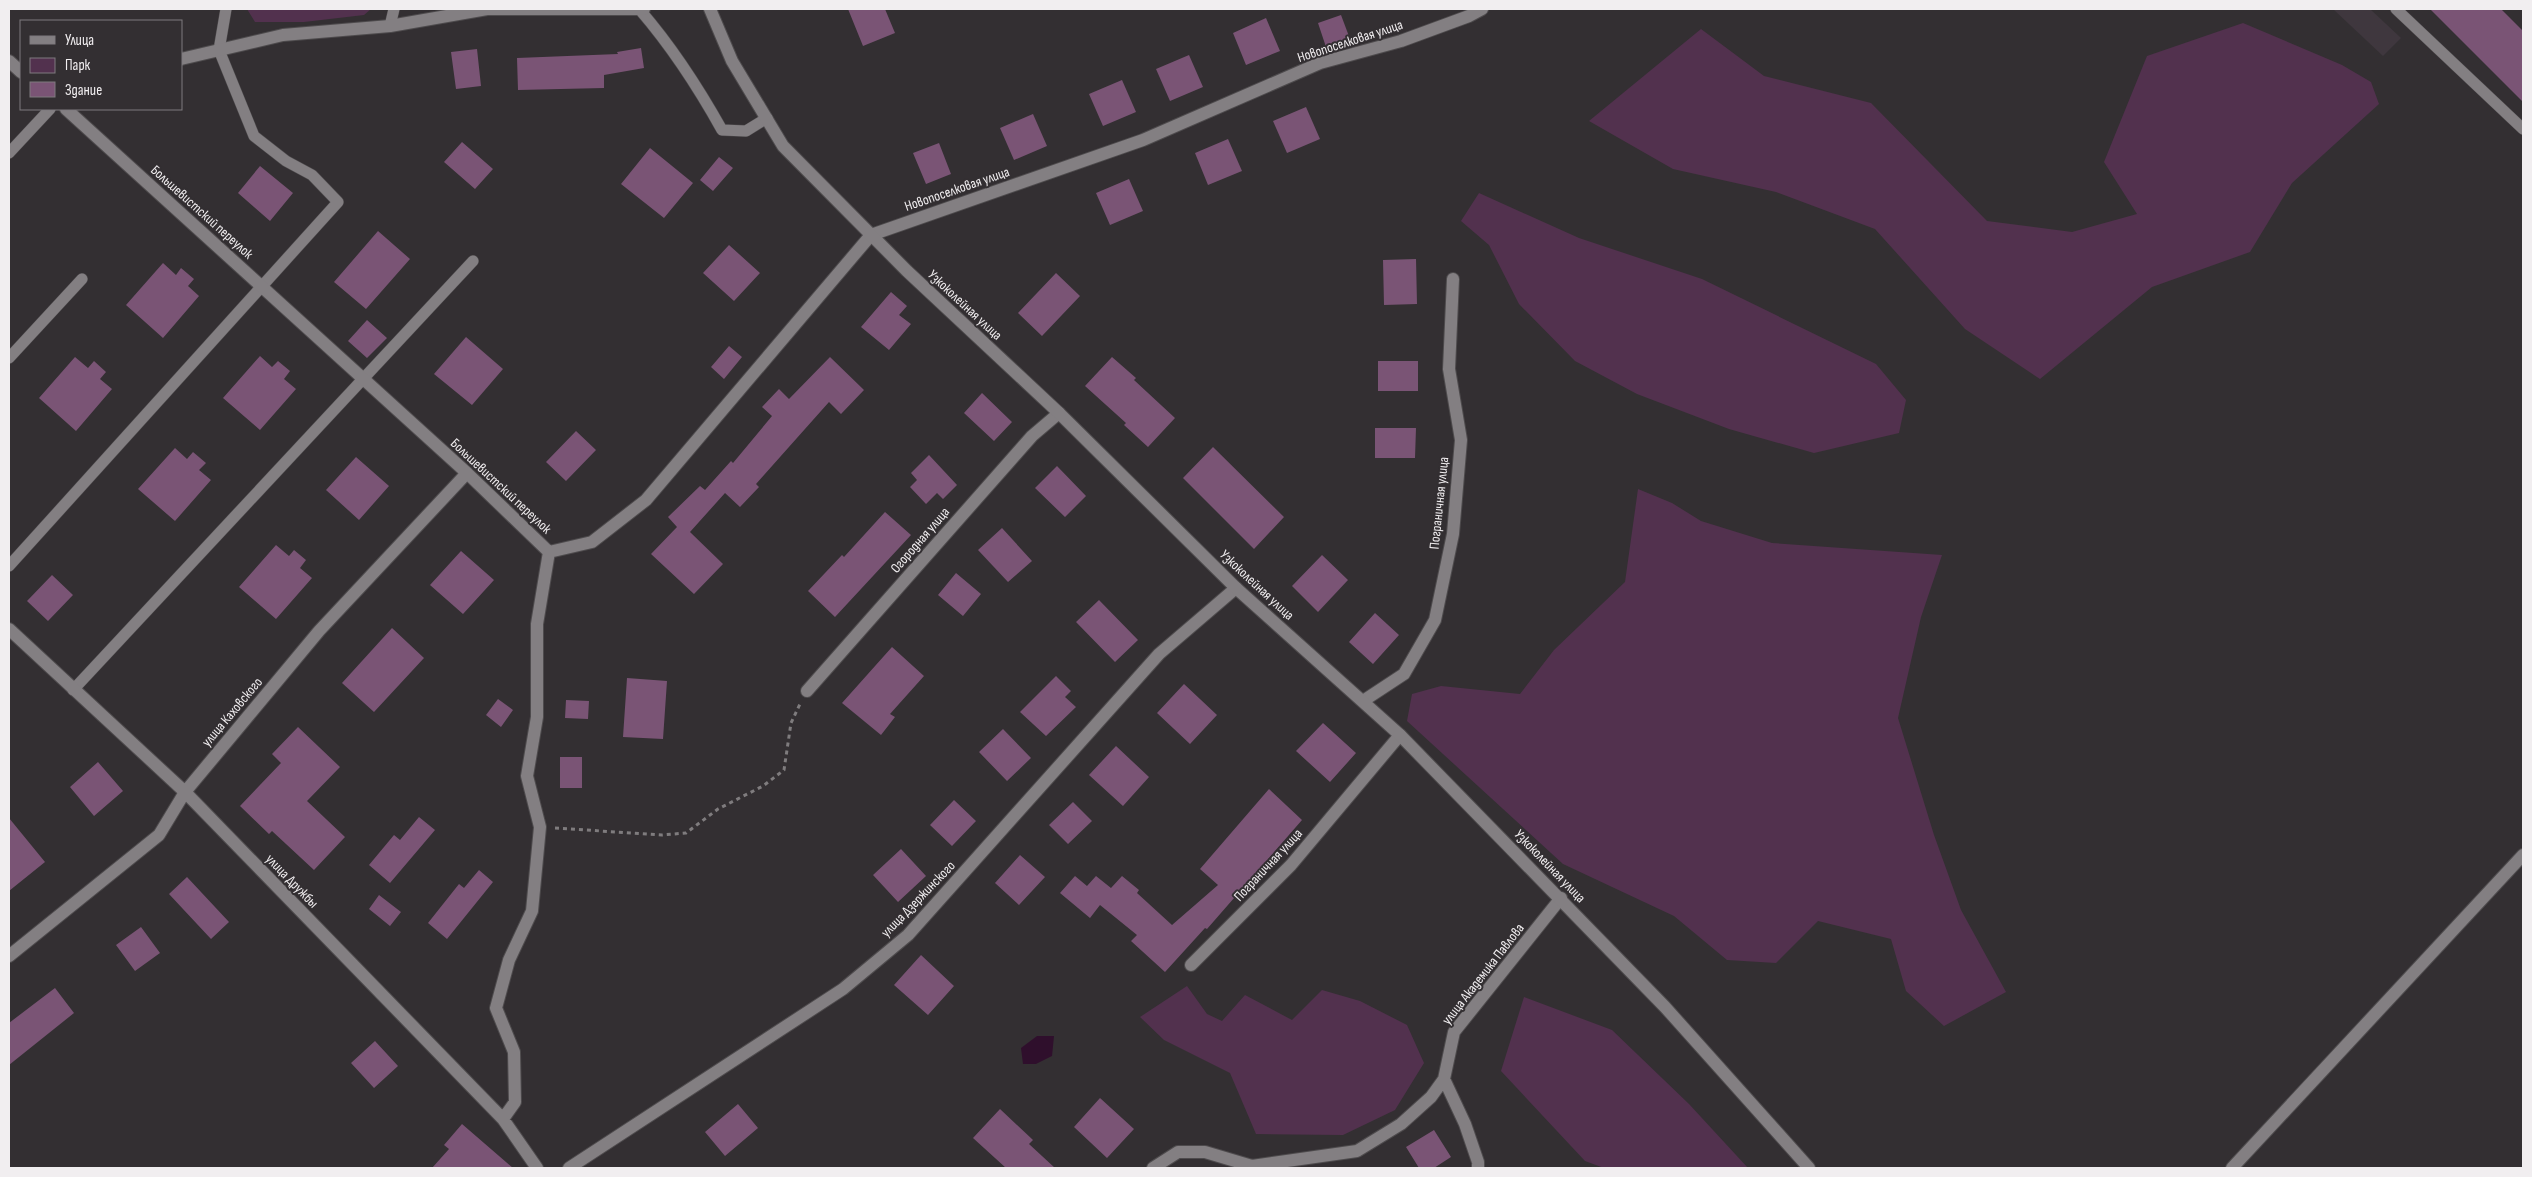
<svg xmlns="http://www.w3.org/2000/svg" width="2532" height="1177" font-family="'Sofia Sans Condensed',sans-serif">
<style>
.built{fill:#3f373e}
.green{fill:#52314e}
.water{fill:#2f0f2c}
.building{fill:#7a5475}
.lines{fill:none;stroke-linecap:round;stroke-linejoin:round}
.service-casing{stroke:#4e4b4d;stroke-width:12}
.minor-casing{stroke:#4e4b4d;stroke-width:14}
.tertiary-casing{stroke:#4e4b4d;stroke-width:14}
.path{stroke:#7f7c7e;stroke-width:3;stroke-dasharray:4 4;stroke-linecap:butt}
.service{stroke:#837f82;stroke-width:11}
.minor{stroke:#837f82;stroke-width:12}
.tertiary{stroke:#837f82;stroke-width:12}
.labels{text-anchor:middle;dominant-baseline:central;stroke-width:4;stroke-linejoin:round;paint-order:stroke}
.street-label{font-size:14px;fill:#f1eef0;stroke:#332f32}
</style>
<rect width="100%" height="100%" fill="#332f32"/>
<path class="built" d="M 2333,9 L 2370,9 L 2401,38 L 2383,56 Z"/>
<path class="green" d="M 247,9 L 371,9 L 364,15 L 304,22 L 255,22 Z
M 2243,23 L 2342,65 L 2371,82 L 2379,104 L 2292,183 L 2250,252 L 2152,287 L 2040,379 L 1965,329 L 1875,229 L 1776,192 L 1673,169 L 1589,121 L 1701,29 L 1764,76 L 1871,103 L 1987,221 L 2072,232 L 2137,214 L 2104,162 L 2147,56 Z
M 1479,193 L 1579,238 L 1702,279 L 1876,364 L 1906,400 L 1899,433 L 1814,453 L 1729,429 L 1637,394 L 1575,361 L 1519,304 L 1489,245 L 1461,221 Z
M 1638,489 L 1672,503 L 1701,521 L 1772,543 L 1942,555 L 1921,617 L 1898,718 L 1934,835 L 1961,910 L 2006,992 L 1944,1026 L 1906,991 L 1891,939 L 1818,921 L 1776,963 L 1727,960 L 1674,916 L 1563,864 L 1407,721 L 1412,694 L 1441,686 L 1520,694 L 1554,650 L 1625,582 Z
M 1187,986 L 1207,1014 L 1222,1021 L 1245,995 L 1292,1020 L 1322,990 L 1360,1001 L 1407,1025 L 1424,1063 L 1395,1110 L 1343,1135 L 1256,1134 L 1230,1073 L 1164,1040 L 1140,1017 Z
M 1524,997 L 1612,1030 L 1689,1104 L 1748,1168 L 1604,1168 L 1585,1161 L 1501,1071 Z"/>
<path class="water" d="M 1037,1036 L 1054,1036 L 1052,1056 L 1036,1064 L 1023,1064 L 1021,1048 Z"/>
<path class="building" d="M 848,9 L 885,9 L 895,33 L 863,46 Z
M 2430,9 L 2501,9 L 2523,31 L 2523,102 Z
M 1341,15 L 1350,39 L 1326,47 L 1318,23 Z
M 1266,18 L 1280,51 L 1246,65 L 1233,33 Z
M 641,48 L 644,68 L 604,75 L 604,88 L 518,90 L 517,58 L 618,54 L 617,52 Z
M 477,49 L 481,86 L 456,89 L 451,52 Z
M 1189,55 L 1203,87 L 1170,101 L 1156,69 Z
M 1122,80 L 1136,112 L 1103,126 L 1089,94 Z
M 1306,107 L 1320,139 L 1287,153 L 1273,121 Z
M 1033,114 L 1047,146 L 1014,160 L 1000,128 Z
M 1228,139 L 1242,171 L 1208,185 L 1195,153 Z
M 462,142 L 493,169 L 475,189 L 444,162 Z
M 939,143 L 951,174 L 926,184 L 913,153 Z
M 650,148 L 693,183 L 664,218 L 621,184 Z
M 719,157 L 733,168 L 713,191 L 700,180 Z
M 260,166 L 293,193 L 270,221 L 238,193 Z
M 1129,179 L 1143,211 L 1110,225 L 1096,193 Z
M 378,231 L 410,259 L 366,309 L 334,282 Z
M 729,245 L 760,273 L 734,301 L 703,273 Z
M 1416,259 L 1417,304 L 1384,305 L 1383,260 Z
M 163,263 L 176,275 L 181,268 L 194,279 L 188,286 L 199,296 L 163,338 L 126,305 Z
M 1056,273 L 1080,296 L 1042,336 L 1018,313 Z
M 891,292 L 907,306 L 899,315 L 911,324 L 889,350 L 861,327 Z
M 367,320 L 387,338 L 367,358 L 348,341 Z
M 466,337 L 503,369 L 472,405 L 434,374 Z
M 729,346 L 742,357 L 724,379 L 711,367 Z
M 260,356 L 272,367 L 278,361 L 290,371 L 284,379 L 296,389 L 260,430 L 223,398 Z
M 75,357 L 88,368 L 94,361 L 106,372 L 100,379 L 112,389 L 76,431 L 39,398 Z
M 830,357 L 864,390 L 841,414 L 829,402 L 756,484 L 759,487 L 740,507 L 725,493 L 690,532 L 723,564 L 694,594 L 651,554 L 677,527 L 668,517 L 700,486 L 705,490 L 731,461 L 733,463 L 772,416 L 762,407 L 779,389 L 789,399 Z
M 1112,357 L 1136,378 L 1134,380 L 1175,418 L 1148,447 L 1124,425 L 1126,423 L 1085,386 Z
M 1378,361 L 1418,361 L 1418,391 L 1378,391 Z
M 982,393 L 1012,422 L 994,441 L 964,413 Z
M 1375,428 L 1416,428 L 1415,458 L 1375,458 Z
M 576,431 L 596,450 L 566,481 L 546,462 Z
M 1213,447 L 1284,517 L 1254,549 L 1183,478 Z
M 175,448 L 187,459 L 193,452 L 206,463 L 199,470 L 211,480 L 175,521 L 138,489 Z
M 929,455 L 957,485 L 943,499 L 937,493 L 926,504 L 910,487 L 917,480 L 911,473 Z
M 356,457 L 389,486 L 359,520 L 326,490 Z
M 1057,466 L 1086,496 L 1065,517 L 1035,488 Z
M 885,512 L 911,535 L 835,617 L 808,591 L 842,555 L 844,557 Z
M 1002,528 L 1032,561 L 1008,582 L 978,550 Z
M 276,545 L 289,556 L 294,550 L 306,560 L 300,568 L 312,578 L 276,619 L 239,587 Z
M 461,551 L 494,580 L 463,614 L 430,585 Z
M 1322,555 L 1348,580 L 1318,612 L 1292,586 Z
M 956,573 L 981,594 L 963,616 L 938,595 Z
M 52,575 L 73,595 L 48,621 L 27,601 Z
M 1099,600 L 1138,640 L 1115,662 L 1076,622 Z
M 1375,613 L 1399,635 L 1373,664 L 1349,642 Z
M 392,628 L 424,658 L 374,712 L 342,683 Z
M 892,647 L 924,676 L 890,714 L 895,717 L 881,735 L 842,703 Z
M 1056,676 L 1071,691 L 1065,697 L 1076,707 L 1046,736 L 1020,712 Z
M 627,678 L 667,681 L 663,739 L 623,737 Z
M 1184,684 L 1217,715 L 1190,744 L 1157,713 Z
M 498,699 L 513,710 L 501,727 L 486,715 Z
M 566,700 L 589,701 L 588,719 L 565,718 Z
M 1323,723 L 1356,753 L 1330,782 L 1296,751 Z
M 298,727 L 340,767 L 307,801 L 345,837 L 314,870 L 272,831 L 269,834 L 240,806 L 281,763 L 272,754 Z
M 1003,729 L 1031,758 L 1007,781 L 979,752 Z
M 1116,746 L 1149,777 L 1123,806 L 1089,775 Z
M 560,757 L 582,757 L 582,788 L 560,788 Z
M 98,762 L 123,791 L 94,816 L 70,787 Z
M 1269,789 L 1302,820 L 1207,929 L 1205,928 L 1165,972 L 1131,941 L 1137,935 L 1100,905 L 1090,918 L 1060,893 L 1075,876 L 1087,886 L 1096,876 L 1111,888 L 1122,876 L 1139,890 L 1137,893 L 1172,925 L 1218,885 L 1200,869 Z
M 954,800 L 976,821 L 952,846 L 930,825 Z
M 1073,802 L 1092,821 L 1068,844 L 1049,825 Z
M 419,817 L 435,830 L 390,883 L 369,865 L 394,835 L 400,840 Z
M 9,818 L 45,862 L 9,891 Z
M 901,849 L 926,876 L 898,902 L 873,875 Z
M 1020,855 L 1045,877 L 1019,905 L 995,883 Z
M 479,870 L 493,882 L 447,939 L 428,923 L 459,884 L 464,888 Z
M 187,877 L 229,922 L 211,939 L 169,894 Z
M 379,895 L 401,912 L 390,926 L 369,909 Z
M 141,927 L 160,953 L 135,971 L 116,945 Z
M 921,955 L 954,986 L 928,1015 L 894,985 Z
M 55,988 L 74,1013 L 9,1065 L 9,1023 Z
M 375,1041 L 398,1066 L 374,1088 L 351,1063 Z
M 1100,1098 L 1134,1129 L 1107,1158 L 1074,1127 Z
M 738,1104 L 758,1128 L 725,1156 L 705,1132 Z
M 1000,1109 L 1033,1140 L 1029,1144 L 1055,1168 L 1006,1168 L 973,1138 Z
M 462,1124 L 513,1168 L 432,1168 L 449,1149 L 444,1145 Z
M 1434,1130 L 1451,1157 L 1434,1168 L 1419,1168 L 1406,1147 Z"/>
<g class="lines">
<g class="service-casing">
<path id="service" d="M 2396,9 L 2523,129
M 640,10 C 672,47 698,87 722,130 L 746,131 L 767,118
M 390,26 L 394,9
M 9,153 L 50,109
M 9,358 L 82,279
M 9,566 L 338,202 L 312,175 L 286,161 L 254,136 L 219,50 L 226,9
M 73,690 L 473,261"/>
</g>
<g class="minor-casing">
<path id="minor" d="M 181,59 L 283,35 L 390,26 L 487,9 L 644,9
M 9,61 L 21,72
M 66,109 L 467,473 L 549,552 L 537,624 L 537,717 L 527,776 L 540,827 L 532,911 L 509,960 L 496,1008 L 514,1052 L 515,1102 L 503,1119
M 549,552 L 592,542 L 646,500 L 871,235 L 1143,140 L 1320,63 L 1401,41 L 1469,16 L 1482,9
M 9,629 L 185,792 L 503,1119 L 537,1168
M 807,691 L 1032,436 L 1059,413
M 1363,701 L 1404,674 L 1435,620 L 1453,534 L 1461,440 L 1449,369 L 1453,279
M 9,956 L 159,835 L 185,792 L 319,631 L 467,473
M 1191,965 L 1291,865 L 1400,735
M 1444,1079 L 1465,1124 L 1478,1162 L 1478,1168
M 569,1168 L 843,989 L 908,935 L 1159,654 L 1236,588
M 1153,1168 L 1178,1152 L 1205,1152 L 1252,1166 L 1357,1151 L 1401,1124 L 1431,1097 L 1444,1079 L 1454,1032 L 1561,898"/>
</g>
<g class="tertiary-casing">
<path id="tertiary" d="M 710,9 L 732,61 L 783,146 L 907,271 L 1059,413 L 1236,588 L 1400,735 L 1665,1007 L 1809,1168
M 2232,1168 L 2523,855"/>
</g>
<path class="path" d="M 555,828 L 662,835 L 686,833 L 718,809 L 763,786 L 784,770 L 791,723 L 800,704"/>
<use href="#service" class="service"/>
<use href="#minor" class="minor"/>
<use href="#tertiary" class="tertiary"/>
</g>
<g class="labels">
<g class="street-label">
<text transform="translate(1350 41) rotate(-18)">Новопоселковая улица</text>
<text transform="translate(957 189) rotate(-19)">Новопоселковая улица</text>
<text transform="translate(202 212) rotate(42)">Большевистский переулок</text>
<text transform="translate(965 305) rotate(43)">Узкоколейная улица</text>
<text transform="translate(501 486) rotate(43)">Большевистский переулок</text>
<text transform="translate(1439 503) rotate(-84)">Пограничная улица</text>
<text transform="translate(920 540) rotate(-49)">Огородная улица</text>
<text transform="translate(1257 585) rotate(43)">Узкоколейная улица</text>
<text transform="translate(232 712) rotate(-50)">улица Каховского</text>
<text transform="translate(1268 865) rotate(-47)">Пограничная улица</text>
<text transform="translate(1550 866) rotate(46)">Узкоколейная улица</text>
<text transform="translate(292 881) rotate(46)">улица Дружбы</text>
<text transform="translate(918 899) rotate(-46)">улица Дзержинского</text>
<text transform="translate(1483 974) rotate(-52)">улица Академика Павлова</text>
</g>
</g>
<rect width="2532" height="1177" fill="none" stroke="#f1eef0" stroke-width="20"/>
<rect x="20" y="20" width="162" height="90" fill="#332f32" stroke="#7f7b7e"/>
<rect x="30" y="36" width="25" height="8" fill="#837f82" stroke="#7f7b7e"/>
<text x="65" y="45" font-size="15" fill="#f1eef0">Улица</text>
<rect x="30" y="58" width="25" height="15" fill="#52314e" stroke="#7f7b7e"/>
<text x="65" y="70" font-size="15" fill="#f1eef0">Парк</text>
<rect x="30" y="82" width="25" height="15" fill="#7a5475" stroke="#7f7b7e"/>
<text x="65" y="95" font-size="15" fill="#f1eef0">Здание</text>
</svg>
